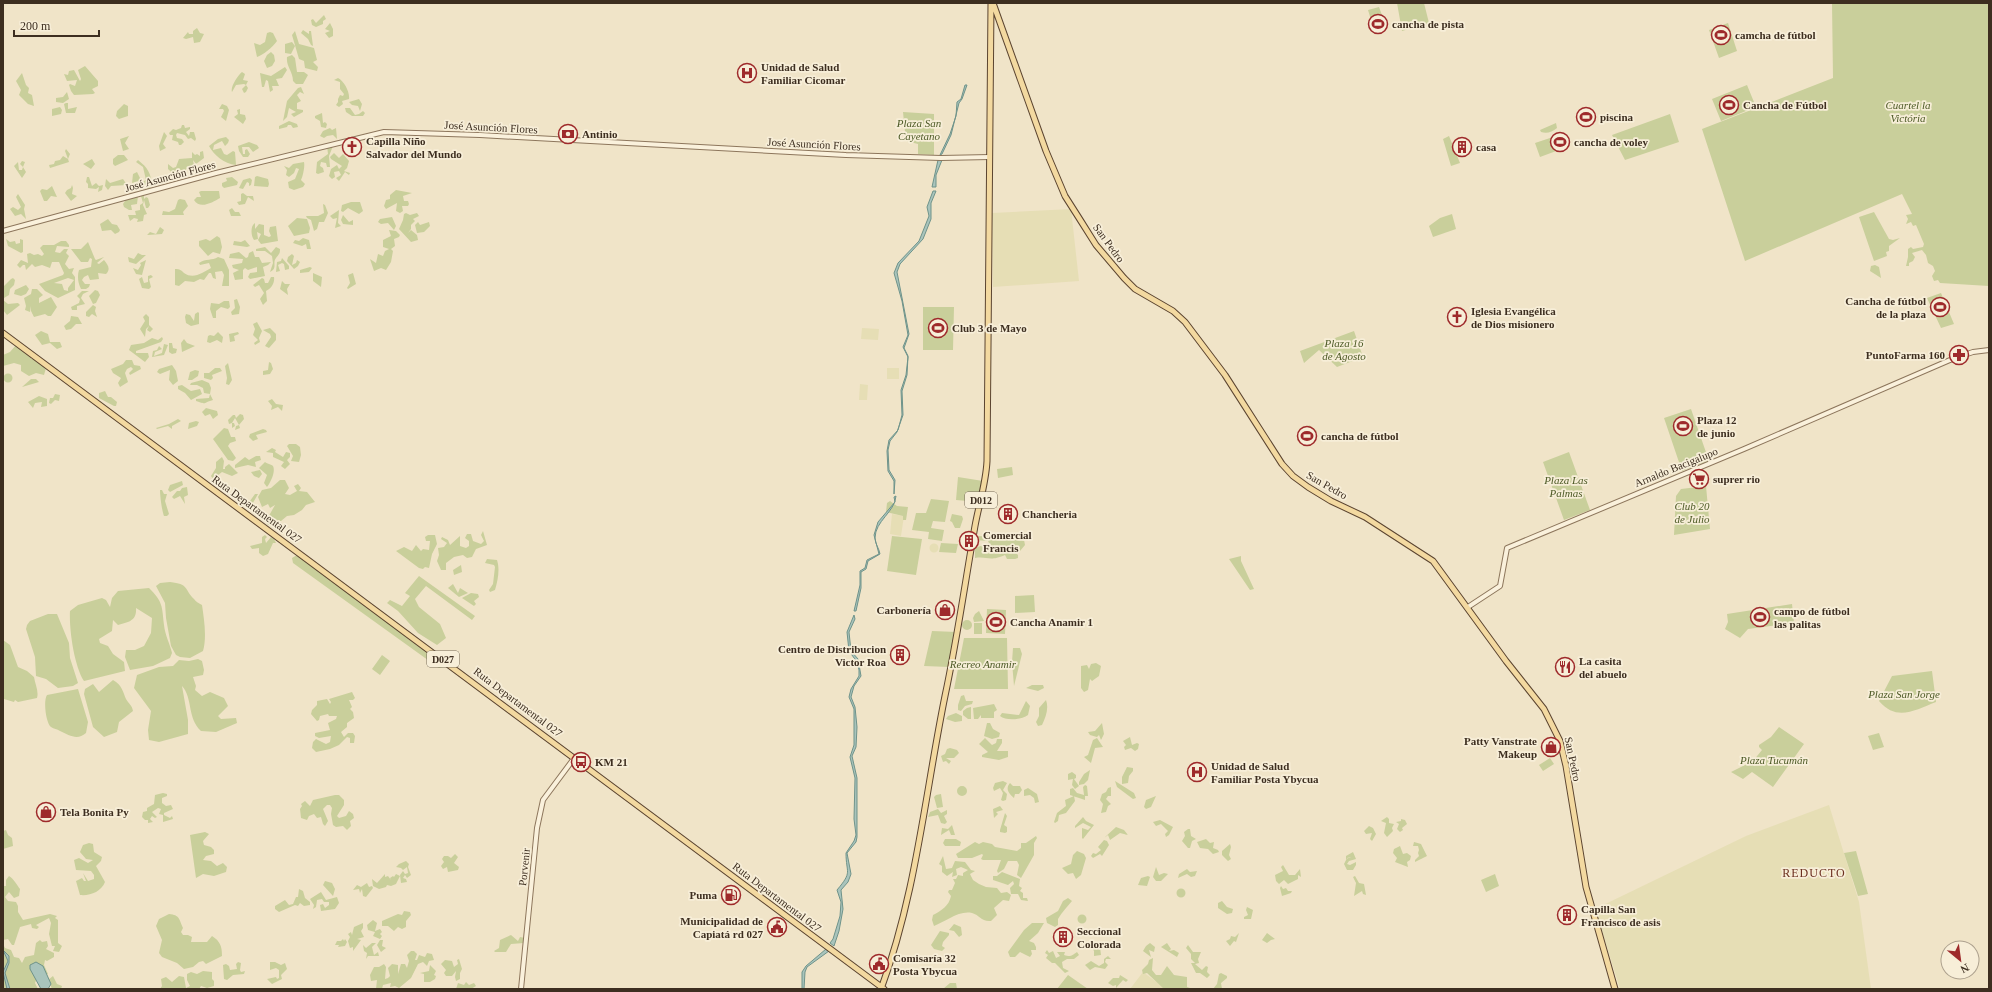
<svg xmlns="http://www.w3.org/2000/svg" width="1992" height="992" font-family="Georgia,serif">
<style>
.farmland{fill:#e6deb5}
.green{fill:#c9cf9b;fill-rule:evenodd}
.water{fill:#a9c4bc;stroke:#6f938a}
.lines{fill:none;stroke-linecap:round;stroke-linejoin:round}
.minor-casing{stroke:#8d765c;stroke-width:6}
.major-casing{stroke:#5b4430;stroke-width:7}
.minor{stroke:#faf1dc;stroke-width:4}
.major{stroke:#f3d9a0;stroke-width:5}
.labels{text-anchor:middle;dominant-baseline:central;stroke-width:3.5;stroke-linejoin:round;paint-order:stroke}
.shield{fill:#f7eed8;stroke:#756857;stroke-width:1}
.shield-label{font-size:10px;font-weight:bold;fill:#3d2e20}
.poi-label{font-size:11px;font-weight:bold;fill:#3d2e20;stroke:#f7eed8;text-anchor:start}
.park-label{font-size:11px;font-style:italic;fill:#4d5a26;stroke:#f7eed8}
.street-label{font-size:11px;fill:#3d2e20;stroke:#f7eed8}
.neighbourhood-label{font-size:12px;letter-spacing:1px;fill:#6b2e1e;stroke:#f7eed8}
</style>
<rect width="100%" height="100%" fill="#f0e4c8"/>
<path class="farmland" d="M 1071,209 L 1079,281 L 993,287 L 992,213 Z
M 862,328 L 879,329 L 878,340 L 861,339 Z
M 887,368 L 899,368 L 899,379 L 887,379 Z
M 860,384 L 868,385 L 867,400 L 859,400 Z
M 892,514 L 904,516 L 901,536 L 890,534 Z
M929.5 548a4.5 4.5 0 1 1 9 0a4.5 4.5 0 1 1-9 0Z
M 1829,805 L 1859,902 L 1871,989 L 1620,989 L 1595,909 L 1746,836 Z
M 1143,972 L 1166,989 L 1130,989 Z"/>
<path class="green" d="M 1397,3 L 1424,3 L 1429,23 L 1402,31 Z
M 1832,3 L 1989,3 L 1989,286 L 1940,283 L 1938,280 L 1934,281 L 1932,276 L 1935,271 L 1933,266 L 1928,263 L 1926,255 L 1922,250 L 1912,253 L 1915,257 L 1913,261 L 1909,263 L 1909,266 L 1906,266 L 1908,257 L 1908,249 L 1911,247 L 1913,249 L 1923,247 L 1924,244 L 1916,225 L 1913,226 L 1911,222 L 1906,224 L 1908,219 L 1906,215 L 1912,214 L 1902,194 L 1745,261 L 1702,129 L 1833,78 Z
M 1379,7 L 1386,26 L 1374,30 L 1368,10 Z
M 324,15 L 326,19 L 323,21 L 323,24 L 316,27 L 312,25 L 311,20 L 313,19 L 316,23 Z
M 330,23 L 333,29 L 333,36 L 329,38 L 325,33 L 330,31 L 325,29 Z
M 1728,23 L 1737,51 L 1719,58 L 1709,30 Z
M 197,28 L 200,33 L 204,34 L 200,42 L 194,43 L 193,37 L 186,39 L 183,38 L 188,32 L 189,34 L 193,34 L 193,31 Z
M 303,30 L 309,34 L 309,31 L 311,31 L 313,46 L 311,45 L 308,39 L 301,33 Z
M 295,31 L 299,44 L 314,48 L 317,60 L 313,62 L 318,67 L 317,71 L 305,68 L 304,61 L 299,59 L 292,35 Z
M 270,32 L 273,33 L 277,41 C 273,47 263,55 257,57 L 254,43 L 260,45 L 265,42 L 267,33 Z
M 292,42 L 295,46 L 291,54 L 285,53 L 285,44 Z
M 271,52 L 274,55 L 275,61 L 272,66 L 267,68 L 264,61 L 267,55 Z
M 292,55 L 295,58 L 297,72 L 304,72 L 308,75 L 303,84 L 296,84 L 293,81 C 293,71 286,67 287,57 Z
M 85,66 L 98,81 L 98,86 L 92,89 L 95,93 L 93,94 L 74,95 L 71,91 L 69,85 L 70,84 L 75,86 L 77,80 L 67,81 L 64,74 L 68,75 L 69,71 L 74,70 L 80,81 L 81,79 L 78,70 Z
M 285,67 L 287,70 L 282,78 L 276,79 L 279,86 L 272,86 L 273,90 L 270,92 L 268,81 L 266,80 L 264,87 L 262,87 L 260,73 L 271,76 Z
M 242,72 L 245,74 L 243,80 L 248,81 L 246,85 L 248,88 L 246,92 L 244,93 L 242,89 L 246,85 L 244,84 L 236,85 L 232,92 C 230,87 238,75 242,72 Z
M 22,73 L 26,85 L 29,88 L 28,93 L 32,95 L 34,106 L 28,104 L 19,95 L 21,90 L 16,81 Z
M 338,78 C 344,81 350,92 349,99 L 342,101 L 343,104 L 339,107 L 336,105 L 338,102 L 338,99 L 340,95 L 343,96 L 344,94 L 340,89 L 340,82 L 334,80 Z
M 1747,85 L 1756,107 L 1721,121 L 1712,99 Z
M 301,87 L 304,94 L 300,92 L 297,95 L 301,101 L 297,103 L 297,109 L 303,110 L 303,112 L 294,117 L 291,114 L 296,112 L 289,108 L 287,117 L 283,121 L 287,101 L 298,88 Z
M 67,92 L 69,99 L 63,103 L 56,102 L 56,98 L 63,97 Z
M 359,99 L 362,104 L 360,111 L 358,106 L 352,105 L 349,102 Z
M 66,103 L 68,103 L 68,109 L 77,107 L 75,113 L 66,113 L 64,104 Z
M 124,104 L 128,106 L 128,116 L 119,119 L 116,116 L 117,111 Z
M 222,104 L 227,106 L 229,110 L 226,121 L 221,117 L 224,111 L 223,109 L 219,109 Z
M 60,107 L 62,110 L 61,114 L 52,116 L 52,109 Z
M 345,108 L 350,108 L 355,115 L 359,114 L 363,111 L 365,113 L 363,116 L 352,116 L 346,112 Z
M 240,109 L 240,114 L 245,115 L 246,119 L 243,124 L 234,117 L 238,114 L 237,110 Z
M 903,112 L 934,114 L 934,155 L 918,154 L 918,144 L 906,141 Z
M 322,113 L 323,123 L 325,122 L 327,124 L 326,128 L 321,127 L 320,121 L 315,118 L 315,116 Z
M 1670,114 L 1679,142 L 1625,160 L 1612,135 Z
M 289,121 L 297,124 L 298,127 L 293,128 L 291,125 L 288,125 L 287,127 L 279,129 L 279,126 Z
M 1556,123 L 1557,128 C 1552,132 1547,134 1541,132 L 1540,130 Z
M 182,125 L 184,125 L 185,128 L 190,127 L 190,129 L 186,132 L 189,136 L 190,132 L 194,132 L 196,139 L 195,141 L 191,138 L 188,139 L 185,135 L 177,133 L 176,135 L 177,138 L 182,139 L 184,142 L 181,145 L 179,145 L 178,142 L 172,140 L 173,135 L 170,135 L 169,133 L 173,129 L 176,130 L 181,128 Z
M 330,128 L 332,130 L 336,128 L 337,139 L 333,135 L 327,136 L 324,138 L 320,136 L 323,131 Z
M 164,132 L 167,136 L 163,144 L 166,148 L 160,151 L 159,146 Z
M 1562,134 L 1567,147 L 1540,157 L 1535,143 Z
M 129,136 L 125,143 L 129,149 L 123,151 L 120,139 Z
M 1449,136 L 1460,163 L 1451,166 L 1443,139 Z
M 226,137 L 229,140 L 228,143 L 225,146 L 222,141 L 214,145 L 213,150 L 221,148 L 224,154 L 227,155 L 233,151 L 235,152 L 236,165 C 224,164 213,154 209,146 L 218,139 Z
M 249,142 L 257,145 L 259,148 L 253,152 L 249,147 L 242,147 L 243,154 L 245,154 L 245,150 L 247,149 L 250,154 L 248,157 L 243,157 L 239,151 L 238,146 Z
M 327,146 L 333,146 L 329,156 L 330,167 L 327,167 L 326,163 L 321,162 L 320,166 L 323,168 L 324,172 L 318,174 L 316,173 L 317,162 L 328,154 Z
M 66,149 L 70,154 L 68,159 L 69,162 L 50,168 L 49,165 L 54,164 L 55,161 L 60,160 L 63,156 L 68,159 L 65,151 Z
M 203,151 L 204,158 L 196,164 L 193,160 L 194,166 L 186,169 L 186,174 L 183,172 L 179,173 L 179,179 L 168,169 L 168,164 L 173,168 L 176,167 L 179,159 L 192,158 L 192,152 L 195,155 L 197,154 L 200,156 L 200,152 Z
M 334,153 L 339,158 L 343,154 L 349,161 L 347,168 L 344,171 L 350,173 L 349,175 L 345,172 L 339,181 L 336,178 L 341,175 L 339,171 L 334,172 L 335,177 L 332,179 L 329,176 L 331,169 L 337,165 L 339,169 L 342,166 L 331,159 L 330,157 Z
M 118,155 L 124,155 L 128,160 L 115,166 L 113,164 L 113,159 Z
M 92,159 L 95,164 L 91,169 L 83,164 Z
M 138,160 C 148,168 151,173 152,186 L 148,189 L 141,186 L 141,184 L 138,181 L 132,183 L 133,174 L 137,172 L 142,182 L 146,180 L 143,167 L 136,162 Z
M 22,161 L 25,162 L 23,167 L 26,172 L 22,178 L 14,166 L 18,162 L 19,170 L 22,170 L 23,167 L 20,164 Z
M 304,162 C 305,166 303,176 301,180 L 305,184 L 303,187 L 294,190 L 289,188 L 288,182 L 295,179 L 299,169 L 296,168 L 294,173 L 289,177 L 286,175 L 287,170 L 284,166 L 289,168 L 293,164 Z
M 257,176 L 268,179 L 269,184 L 268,187 L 254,186 L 255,177 Z
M 87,177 L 89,177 L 92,186 L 96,183 L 99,186 L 103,185 L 102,190 L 98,192 L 99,187 L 96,189 L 88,188 L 88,184 L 86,182 Z
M 232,177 L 238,182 L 237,185 L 224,188 L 222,186 L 222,183 L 227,181 L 226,178 Z
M 250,178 L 252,180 L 251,185 L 249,186 L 249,183 L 247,182 L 243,189 L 239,188 L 243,180 Z
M 106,179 L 110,183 L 123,179 L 127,185 L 111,186 L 108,190 L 105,186 Z
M 72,185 L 73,188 L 72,194 L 77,196 L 71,201 L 65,193 L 67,190 L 71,188 Z
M 52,186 L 57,197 L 51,196 L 47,201 L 44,201 L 40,191 L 42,189 L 47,190 Z
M 396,190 L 412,193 L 403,196 L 404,201 L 408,201 L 409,204 L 408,206 L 402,206 L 403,211 L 400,213 L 396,211 L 397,203 L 386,209 L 384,206 L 386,200 L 390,199 L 390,195 Z
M 201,191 L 219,191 L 220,198 C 213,202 200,210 194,200 L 197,197 L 201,197 L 199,192 Z
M 243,193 L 247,196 L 253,196 L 254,201 L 248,197 L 245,204 L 239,205 L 237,202 L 241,201 L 241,194 Z
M 18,194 L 25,205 L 24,209 L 26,219 L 21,214 L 15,216 L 10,209 L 13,207 L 18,210 L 21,207 L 16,197 Z
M 144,195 L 144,199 L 146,197 L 148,198 L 150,205 L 148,208 L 146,208 L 144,200 L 143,205 L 147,214 L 144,215 L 143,221 L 137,222 L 138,219 L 134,218 L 130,221 L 128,215 L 136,215 L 135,211 L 140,210 L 140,205 L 143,203 L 141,196 Z
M 138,196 L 137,204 L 131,205 L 132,210 L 129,210 L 124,207 L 123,204 L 127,198 Z
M 180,199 L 185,200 L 188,206 L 183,212 L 184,215 L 162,215 L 163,211 L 169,212 L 175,209 L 178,200 Z
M 351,202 L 360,202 L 363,211 L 359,214 L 348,208 L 343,212 L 341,211 L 342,205 Z
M 323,204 L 325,205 L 328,213 L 324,222 L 319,222 L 317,229 L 314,231 L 311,220 L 307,218 L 306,216 L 318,216 L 324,213 Z
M 232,208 L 235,212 L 239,212 L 241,216 L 231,216 L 229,210 Z
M 339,210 L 338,223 L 341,226 L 335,228 L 337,218 L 333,219 L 330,216 Z
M 1874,212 L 1889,239 L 1893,240 L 1900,238 L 1889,246 L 1889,251 L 1886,252 L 1887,256 L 1874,261 L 1859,217 Z
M 406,213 L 410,215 L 417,213 L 419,216 L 413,219 L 415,221 L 411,225 L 411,229 L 408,233 L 411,230 L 417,235 L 418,240 L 411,242 L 399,229 L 403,220 L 404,214 Z
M 1452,214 L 1456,229 L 1433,237 L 1429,226 L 1440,218 Z
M 343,215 L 349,222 L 353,220 L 353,225 L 343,224 L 341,220 Z
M 392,217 L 396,226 L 394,230 L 388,223 L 381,224 L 378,222 L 380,219 Z
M 297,218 L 307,219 L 310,228 L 309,233 L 294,236 L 288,226 Z
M 108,219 L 112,224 L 117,225 L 120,230 L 119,232 L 115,234 L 111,230 L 102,231 L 100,224 Z
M 418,222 L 420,225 L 429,222 L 430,226 L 424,232 L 417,233 L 415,225 Z
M 255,223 L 255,229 L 259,224 L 264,225 L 264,235 L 269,237 L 271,236 L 269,231 L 270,227 L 276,226 L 278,241 L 261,244 L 258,240 L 261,234 L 257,232 L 258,239 L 254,240 C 251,236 250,226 255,223 Z
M 160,227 L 164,230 L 162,234 L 147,235 L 150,232 L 156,234 Z
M 389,230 L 396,231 L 400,235 L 399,237 L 394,239 L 395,246 L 391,249 L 393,251 L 391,262 L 386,270 L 381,268 L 374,271 L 370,259 L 376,263 L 378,254 L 383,256 L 385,251 L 389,249 L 383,247 L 383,240 L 391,236 Z
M 217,236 L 220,238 L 222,247 L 220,254 L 213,252 L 208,256 L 199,246 L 199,241 L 206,239 L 210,241 Z
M 303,238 L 309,240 L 311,249 L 307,249 L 306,244 L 302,246 L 293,243 L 295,240 L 299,241 Z
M 6,239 L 10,242 L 15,241 L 16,244 L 20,243 L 20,239 L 23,240 L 23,252 L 21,253 L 8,246 Z
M 245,240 L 250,246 L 247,247 L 233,245 L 234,241 L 241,242 Z
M 61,241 L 66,241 L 69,245 L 69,247 L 57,246 L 55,252 L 60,253 L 64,249 L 68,249 L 66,253 L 69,256 L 65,264 L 69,269 L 74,268 L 72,273 L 75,277 L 75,290 L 58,298 L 45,291 L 39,284 L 63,275 L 64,273 L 59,262 L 52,262 L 50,268 L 42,265 L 35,267 L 32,264 L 26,270 L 25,265 L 23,265 L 20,268 L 17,265 L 21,260 L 28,263 L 27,254 L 30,253 L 34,255 L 38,254 L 42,256 L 44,254 L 40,248 L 43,245 L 54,245 ZM 68,278 L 74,280 L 68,288 L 68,291 L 64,290 L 62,284 L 54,283 Z
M 88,242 L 95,259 L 96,260 L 104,257 L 97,263 L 99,264 L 104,260 C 108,265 111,269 106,274 L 98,273 L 99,279 L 90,280 L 88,275 L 84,277 L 82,280 L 85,284 L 90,284 L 89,287 L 86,289 L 81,289 C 78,283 77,276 79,270 L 91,267 L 92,259 L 90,258 L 88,262 L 81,262 L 71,249 L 81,249 Z
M 265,247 L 271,253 L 276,247 L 280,249 C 280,254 279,254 276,258 C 272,263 278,268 270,272 L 273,263 L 272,256 L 265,251 L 256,251 L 256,249 Z
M 253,251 L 255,257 L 259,257 L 262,263 L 271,262 L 268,265 L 263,267 L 265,276 L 250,279 L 248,277 L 250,273 L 257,272 L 257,267 L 248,270 L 245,268 L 243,270 L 243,279 L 235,280 L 233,273 L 239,270 L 233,268 L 232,265 L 242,263 L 243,259 L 229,258 L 230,254 L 239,252 L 246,258 L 248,257 L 249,253 Z
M 138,253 L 142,255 L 146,255 L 136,264 L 129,262 L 128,257 L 134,259 Z
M 292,254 L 294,256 L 292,265 L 296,263 L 297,260 L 300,262 L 298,266 L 294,269 L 287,261 L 288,257 Z
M 218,257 L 224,259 L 229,270 L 229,286 L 222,286 L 224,275 L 222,271 L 215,272 L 216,279 L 213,278 L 211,273 L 209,273 L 204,280 L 200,279 L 194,282 L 185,281 L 179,286 L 175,285 L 175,269 C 180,269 181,270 184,273 C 194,280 203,272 211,268 L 209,263 L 200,265 L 199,263 C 206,258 212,261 218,257 Z
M 282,258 L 289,266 L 289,269 L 285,270 L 284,264 L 282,263 L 278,265 L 280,271 L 276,272 L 277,262 L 281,261 Z
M 146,260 L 142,275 L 136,274 L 133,268 L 138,270 L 141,265 L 140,263 Z
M 1875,265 L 1879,267 L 1881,278 L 1870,271 L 1871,266 Z
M 310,267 L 312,268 L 309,272 L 300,273 L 300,270 Z
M 313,273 L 322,277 L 321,287 L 313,281 Z
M 353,273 L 356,284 L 348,289 L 347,288 L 350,283 L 348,275 Z
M 151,275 L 153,277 L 149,279 L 151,287 L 149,289 L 142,288 L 139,279 L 142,277 L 144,283 L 148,282 L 148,276 Z
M 271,277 L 274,277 C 275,283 271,289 266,291 L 267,301 L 263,305 L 260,299 L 264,293 L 259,285 L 255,287 L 253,285 L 262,278 L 264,279 L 265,283 L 268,283 Z
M 13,278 L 15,280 L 14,285 L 10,289 L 9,295 L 4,298 L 3,287 L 11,279 Z
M 282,281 L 285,284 L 290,284 L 287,289 L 288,295 L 280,289 Z
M 26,285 L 29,289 L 26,294 L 21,296 L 14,294 L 15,290 Z
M 32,289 L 37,289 L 43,295 L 39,298 L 39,303 L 51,297 L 57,307 L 51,316 L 48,316 L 45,314 L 34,317 L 31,311 L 31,306 L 30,312 L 25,310 L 26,306 L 24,298 L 31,294 Z
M 95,290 L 98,291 L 100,295 L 96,303 L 93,304 L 89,296 Z
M 82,291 L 89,291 L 83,294 L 81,298 L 85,304 L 77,306 L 77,310 L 72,310 L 71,307 L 79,303 L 80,299 L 77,296 Z
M 1941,293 L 1954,324 L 1941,328 L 1927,298 Z
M 237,299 L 240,307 L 239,314 L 232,315 L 231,312 L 235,308 L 234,300 Z
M 3,300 L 8,304 L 18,303 L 20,305 L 7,315 L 3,310 Z
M 224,301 L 229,301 L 230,307 L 228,309 L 221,307 L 216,311 L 216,318 L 213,318 L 210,309 L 211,303 L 219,304 Z
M 93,305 L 96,307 L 95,311 L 97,317 L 92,314 L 89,317 L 86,316 L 86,312 Z
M 923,307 L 954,307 L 953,350 L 923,350 Z
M 198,312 L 199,313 L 199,324 L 191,326 L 186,323 L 185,317 L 186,314 L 190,315 L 194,321 L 195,314 Z
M 146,314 L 149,317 L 149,325 L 153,329 L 150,332 L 147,330 L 149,326 L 146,329 L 145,337 L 140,329 L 145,321 L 143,317 Z
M 71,316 L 78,317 L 82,324 L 76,324 L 71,329 L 66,330 L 64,326 L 70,321 Z
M 257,322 L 262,331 L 259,338 L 260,342 L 255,345 L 254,343 L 258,340 L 253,335 L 255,329 L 253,324 Z
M 270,328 L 276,334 L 276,340 L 269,348 L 265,346 L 271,337 L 270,334 L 263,330 Z
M 41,331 L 48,334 L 50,342 L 60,342 L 62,347 L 57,349 L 50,343 L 42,345 L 35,335 Z
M 1354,331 L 1363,357 L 1337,367 L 1319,350 L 1304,363 L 1300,351 Z
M 218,332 L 223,337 L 222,343 L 217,340 L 210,343 L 207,342 L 208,336 L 210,335 L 214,336 Z
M 238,332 L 239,334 L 234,336 L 235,341 L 230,342 L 229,334 Z
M 162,337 L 163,339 L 161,342 L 136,351 L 136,353 L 148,353 L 149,357 L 145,362 L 129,350 L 131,345 L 144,343 L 152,338 L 158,340 Z
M 184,339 L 187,343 L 195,346 L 182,352 L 181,343 Z
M 169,343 L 172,343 L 173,348 L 177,349 L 176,353 L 172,354 L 169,352 Z
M 23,344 L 31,353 L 31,359 L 34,359 L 46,368 L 44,375 L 36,373 L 29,376 L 21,371 L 21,365 L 14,363 L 3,366 L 3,355 L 10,352 L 16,345 Z
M 164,344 L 168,345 L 164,355 L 152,357 L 153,351 L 157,350 L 159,346 L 162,349 L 155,352 L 154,356 L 162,353 Z
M 126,360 L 132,360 L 134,365 L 140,366 L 141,369 L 130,375 L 129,373 L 133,369 L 131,367 L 127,369 L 125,373 L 128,382 L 120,387 L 118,383 L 121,378 L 113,373 L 111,369 L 123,364 Z
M 269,362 L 271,363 L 273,369 L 270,374 L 263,375 L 263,371 L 268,370 Z
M 228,363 L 232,380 L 229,385 L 226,384 L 227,378 L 225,366 Z
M 172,365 L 176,371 L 178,381 L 173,385 L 169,380 L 170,370 L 160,374 L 157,372 L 159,369 Z
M 215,368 L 220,368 L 222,371 L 212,375 L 213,378 L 211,380 L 204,378 L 204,373 L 209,373 Z
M 195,370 L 199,371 L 198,376 L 192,380 L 188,380 L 190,372 Z
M3.5 378a4.5 4.5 0 1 1 9 0a4.5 4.5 0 1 1-9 0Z
M 31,379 L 36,379 L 39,382 L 22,387 Z
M 202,380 L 209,383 L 211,388 L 210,394 L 204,393 L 203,388 L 197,385 L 190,385 L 191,383 Z
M 182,385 L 191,391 L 200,389 L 202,394 L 191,400 L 185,393 L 178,389 L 178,386 Z
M 105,391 L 108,397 L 111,397 L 117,402 L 116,406 L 114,406 L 99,398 L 99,393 Z
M 55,394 L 60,395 L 59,401 L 55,400 L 51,404 L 49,403 L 50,398 L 53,398 Z
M 210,394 L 213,400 C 202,403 208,405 196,401 L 196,399 L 209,398 Z
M 39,396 L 47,399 L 47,406 L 41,407 L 42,402 L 35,403 L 33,408 L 28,402 Z
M 272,399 L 276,404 L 283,405 L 282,411 L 278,407 L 271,410 L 272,406 L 268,401 Z
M 206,408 L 217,411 L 218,415 L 213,419 L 210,414 L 205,416 L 202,412 Z
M 1691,409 L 1709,461 L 1682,471 L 1664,418 Z
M 240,414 L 243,415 L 244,419 L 239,425 L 240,428 L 235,430 L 236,426 L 239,425 L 235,418 L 232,423 L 234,423 L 235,426 L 232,428 L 232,423 L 229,424 L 228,420 L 233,415 L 235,415 L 236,418 Z
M 178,419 L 181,421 L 172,426 L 172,429 L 168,426 L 157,429 L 156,428 L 169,424 Z
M 196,421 L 199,422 L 197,426 L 188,429 L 189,423 Z
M 1309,425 L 1317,431 L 1306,446 L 1297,440 Z
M 224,428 L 228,429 L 231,437 L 235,437 L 236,441 L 230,443 L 228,446 L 236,458 L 233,461 L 228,460 L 213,439 Z
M 263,429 L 266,430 L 267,432 L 256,435 L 258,439 L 253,441 L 249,437 L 250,434 Z
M 289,444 L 296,444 L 300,447 L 301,455 L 299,462 L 291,461 L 293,456 L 287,446 Z
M 272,448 L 276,450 L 275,452 L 283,457 L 286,452 L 290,453 L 290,457 L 287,460 L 290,464 L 285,469 L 281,466 L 284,462 L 273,457 L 273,453 L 266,452 Z
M 1569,452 L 1590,510 L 1564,520 L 1543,462 Z
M 256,456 L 260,456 L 261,460 L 255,462 L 256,467 L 248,465 L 235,468 L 235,465 L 245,457 L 249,460 Z
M 222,457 L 224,461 L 223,469 L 225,469 L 225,467 L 229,464 L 238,473 L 232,476 L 222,472 L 213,479 L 211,476 L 216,468 L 216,462 Z
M 265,462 C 266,463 272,465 273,466 C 276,472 270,483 267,487 L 264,483 L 267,475 L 259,468 Z
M 1012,467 L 1013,475 L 998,478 L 997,469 Z
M 260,470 L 262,474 L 259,478 L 254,476 L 251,472 Z
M 958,477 L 983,481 L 979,502 L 956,500 Z
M 280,480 L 285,480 L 289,488 L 285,494 L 290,495 L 297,491 L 294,486 L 298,484 L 301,488 L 299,491 L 307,492 L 315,502 L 306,505 L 302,510 L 294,515 L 287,516 L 281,521 L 274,521 L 268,525 L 266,521 L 275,505 L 270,508 L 268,504 L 262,507 L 258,497 L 262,490 L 271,488 Z
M 182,481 L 183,485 L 170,492 L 168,490 L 170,485 Z
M 1706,486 L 1710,529 L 1674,535 L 1676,496 L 1681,489 Z
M 187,487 L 188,495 L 184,497 L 185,504 L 180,496 L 174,499 L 172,497 L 177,491 L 180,491 L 182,488 Z
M 160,490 L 162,490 L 164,494 L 167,494 L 165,501 L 169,514 L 167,516 L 164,516 C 162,511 160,496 160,490 Z
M 255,494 L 258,494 L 250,508 L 247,505 Z
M 931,499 L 949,501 L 945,522 L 933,521 L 931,528 L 944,530 L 942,541 L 928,539 L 929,532 L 912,530 L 916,513 L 926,513 Z
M 890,501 L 897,506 L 908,507 L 906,520 L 903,520 L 903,516 L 886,512 L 887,503 Z
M 952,514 L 962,516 L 963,519 L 960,528 L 955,528 L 952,522 L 950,521 Z
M 483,531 L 487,545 L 476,549 L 472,557 L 467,558 L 463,555 L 454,557 L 446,563 L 446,570 L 441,570 L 437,561 L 439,555 L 438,548 L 444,547 L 447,543 L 441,539 L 442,537 L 448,540 L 450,545 L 460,536 L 460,546 L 466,548 L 469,546 L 469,541 L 465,538 L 467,534 L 471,534 L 473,541 L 481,544 L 484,541 L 481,535 Z
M 1014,534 L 1027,534 L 1024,540 L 1025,545 L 1020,551 L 1016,553 L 1018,555 L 1018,558 L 1015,559 L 1007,559 L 1005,555 C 989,562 988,556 975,558 L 975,548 L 989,543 L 988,541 L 975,540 L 977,536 L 999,537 Z
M 265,535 L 267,537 L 265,539 L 266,543 L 271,537 L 274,539 L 276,543 L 273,543 L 268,554 L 263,556 L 259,553 L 259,548 L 252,549 L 250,546 L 262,543 L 262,537 Z
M 428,535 L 435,535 L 437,544 L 432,554 L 429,568 L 425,567 L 423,569 L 419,568 L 396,551 L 404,547 L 412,551 L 416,545 L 421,551 L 423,549 L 429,550 L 430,541 L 426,541 L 425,537 Z
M 892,536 L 922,539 L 916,575 L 887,571 Z
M 941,543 L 958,544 L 956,553 L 939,552 Z
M 297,555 L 443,662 L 443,667 L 439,668 L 293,563 L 292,558 Z
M 1241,556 L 1241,561 L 1254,589 L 1250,590 L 1229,559 Z
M 487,559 L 497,560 C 500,569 498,580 495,590 L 490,592 L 489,590 L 493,584 L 495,567 L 494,565 L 485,563 Z
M 461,565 L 462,572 L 454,575 L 453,570 Z
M 419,576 L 475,616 L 472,620 L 426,586 L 415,599 L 419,607 L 440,624 L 446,638 L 437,645 L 418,633 L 398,611 L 387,603 L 390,600 L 402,606 L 410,596 L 405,593 Z
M 170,582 C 189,584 184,589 194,599 C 196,602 199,603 202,605 C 204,619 207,637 203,651 L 190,658 L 180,657 L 176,655 L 171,646 L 166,618 L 165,603 L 156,586 L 160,583 Z
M 453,584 L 458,593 L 460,588 L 468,593 L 459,597 L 448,588 Z
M 149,588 C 163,602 162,606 164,625 C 165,635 170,644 172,653 L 170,658 L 153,666 L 130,670 L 125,657 L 126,650 L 135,650 L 144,646 L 151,633 L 152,618 L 136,608 C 137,621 128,622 118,625 L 113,620 L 112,631 L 99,639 L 100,643 L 108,646 L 113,654 L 124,662 L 125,671 L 84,681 C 74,665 69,629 70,611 L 78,605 L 102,598 L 106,600 L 110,607 L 112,598 L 118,591 Z
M 471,593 L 478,594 L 479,597 L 474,601 L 476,604 L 474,606 L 462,598 Z
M 1034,595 L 1035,612 L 1015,613 L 1015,596 Z
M 1792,604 L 1794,623 L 1748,629 L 1740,638 L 1725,629 L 1728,622 L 1727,614 Z
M 987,609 L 1006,610 L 1005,634 L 986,633 Z
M 979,611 L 984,621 L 974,622 L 973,618 L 975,614 Z
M 48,614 L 57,614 L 69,643 L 70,658 L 78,683 L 73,686 L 58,688 L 46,679 L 36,676 L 35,657 L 26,629 L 27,625 L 30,621 Z
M962 625a5 5 0 1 1 10 0a5 5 0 1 1-10 0Z
M 974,623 L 982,623 L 982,634 L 974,634 Z
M 932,631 L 957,632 L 949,667 L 924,666 Z
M 964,638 L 1007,638 L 1008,689 L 954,689 Z
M 3,640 L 10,645 L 18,667 L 27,671 L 34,677 C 35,684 39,691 37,698 L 18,702 L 15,700 L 14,702 L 4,699 L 3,701 Z
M 1013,648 L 1020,648 L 1022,654 L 1014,686 L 1012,662 Z
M 382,655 L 390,661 L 380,675 L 372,669 Z
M 198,659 L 202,661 L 204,670 L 203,675 L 193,677 L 196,686 L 195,690 L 202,696 L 210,692 L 224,698 L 228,706 L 218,716 L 221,719 L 236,718 L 237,723 L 216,732 L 201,731 C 187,718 193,698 182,686 L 188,720 L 188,734 L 159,742 L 149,740 L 148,730 L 151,711 L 134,688 L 137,675 L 159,667 L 173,666 L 179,660 L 189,661 Z
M 1096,663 L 1101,666 L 1099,676 L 1092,681 L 1090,679 L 1088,690 L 1084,692 L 1081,688 L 1081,666 L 1087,665 L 1089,669 L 1091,664 Z
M 1932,671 L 1936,702 C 1915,710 1897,722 1879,701 L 1892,676 Z
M 113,680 C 122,685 123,692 126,699 C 129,704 132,705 133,711 L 119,722 L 117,732 L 104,737 L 93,727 L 84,694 L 85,689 L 93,684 L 99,692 Z
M 1032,685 L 1043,685 L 1044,688 L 1038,691 L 1026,688 Z
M 78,689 L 88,722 L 86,733 C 77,741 69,735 60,731 C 57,729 54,729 51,727 C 46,723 43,701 47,695 Z
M 352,692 L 355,698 L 353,700 L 349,700 L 352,707 L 350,709 L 353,712 L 354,718 L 347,723 L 347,727 L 341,732 L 344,737 L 348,733 L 353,733 L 355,736 L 354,743 L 350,743 L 350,738 L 347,737 L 339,745 L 330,749 L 316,752 L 312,748 L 313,742 L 316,739 L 326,744 L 330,742 L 331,736 L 319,738 L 315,736 L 315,733 L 330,730 L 328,723 L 336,719 L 337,716 L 329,716 L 328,714 L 320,716 L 319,720 L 317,721 L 311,714 L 312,710 L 317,705 L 317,701 L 327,699 L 330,704 L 331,702 L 329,699 Z
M 964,695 L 966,701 L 973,701 L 972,704 L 965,706 L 961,711 L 958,710 L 958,705 L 961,696 Z
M 1046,700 C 1049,708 1046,717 1042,725 L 1038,726 L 1036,722 L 1039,716 L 1039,708 Z
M 1026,701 L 1030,706 L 1028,715 C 1021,720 1006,721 1000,716 L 1002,713 L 1019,715 Z
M 994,704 L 997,710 L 994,712 L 994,718 L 981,718 L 981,715 L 978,719 L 974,719 L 973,708 Z
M 971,707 L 971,719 L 968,719 L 963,715 L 963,711 L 967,708 Z
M 956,713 L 962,716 L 962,721 L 955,722 L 946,719 L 948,716 Z
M 987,723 L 990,723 L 993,729 L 1000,733 L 999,737 L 992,739 L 984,736 Z
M 1102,723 L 1104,734 L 1101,740 L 1099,735 L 1097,737 L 1090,735 L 1088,732 L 1095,731 Z
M 1779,727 L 1804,744 L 1773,787 L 1752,772 L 1743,779 L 1731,772 L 1753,761 L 1762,750 L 1759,747 L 1759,745 L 1771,737 Z
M 1879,733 L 1884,747 L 1873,750 L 1868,736 Z
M 1130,737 L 1132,745 L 1137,743 L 1139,744 L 1138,749 L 1135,751 L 1131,748 L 1125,750 L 1124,747 L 1126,745 L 1123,741 Z
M 985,738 L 992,745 L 996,743 L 997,739 L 1002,739 L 1002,743 L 997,751 L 1008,751 L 1008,757 L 999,760 L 982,757 L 982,755 L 988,752 L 979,744 Z
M 1097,738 L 1103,747 L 1095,748 L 1091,763 L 1084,757 L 1088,755 L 1093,740 Z
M 950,748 L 957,750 L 959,753 L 954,758 L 946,758 L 951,761 L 949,764 L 946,761 L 943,762 L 941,756 L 945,754 L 947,749 Z
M 1550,758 L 1554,764 L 1543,771 L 1539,765 Z
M 1127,767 L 1133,768 L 1133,771 L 1129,776 L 1128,783 L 1122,784 L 1122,777 Z
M 1090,770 L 1088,780 L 1084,784 L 1079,785 L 1079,782 L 1084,774 Z
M 1072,772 L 1076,775 L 1076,778 L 1074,779 L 1079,786 L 1075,789 L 1072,785 L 1073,779 L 1068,780 L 1068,774 Z
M 1003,781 L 1007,783 L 1003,790 L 1007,794 L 1006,800 L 1003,801 L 1001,800 L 1003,793 L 1000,788 L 994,791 L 993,788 L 995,783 Z
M 1115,781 L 1134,793 L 1136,798 L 1133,799 L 1117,787 Z
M 1010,783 L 1013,786 L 1020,786 L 1022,790 L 1019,794 L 1015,794 L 1014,798 C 1011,795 1004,790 1010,783 Z
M 1085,785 L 1087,786 L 1088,796 L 1085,796 L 1085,800 L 1070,795 L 1070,789 L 1073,788 L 1077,793 L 1084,795 L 1083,787 Z
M957 791a5 5 0 1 1 10 0a5 5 0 1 1-10 0Z
M 1111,787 L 1111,796 L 1108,796 L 1106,799 L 1111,804 L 1108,806 L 1106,812 L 1101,813 L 1103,804 L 1100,800 L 1102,794 L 1106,792 L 1108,788 Z
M 1028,788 L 1037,794 L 1039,802 L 1035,803 L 1034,798 L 1030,795 L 1024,796 L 1024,790 Z
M 163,793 L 167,794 L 167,796 L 162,798 L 162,803 L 166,806 L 171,805 L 173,809 L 164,813 L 164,815 L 170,818 L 172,816 L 173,819 L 163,822 L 163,815 L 159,814 L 161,809 L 158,808 L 152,812 L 157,817 L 155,818 L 152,816 L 150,819 L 153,822 L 148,823 L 148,820 L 145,820 L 142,817 L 143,812 L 147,811 L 147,808 L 154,804 L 155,795 Z
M 941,794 L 943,807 L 937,808 L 934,797 L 936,795 Z
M 335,795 L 339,795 L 344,800 L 344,805 L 337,816 L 339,818 L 346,816 L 349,811 L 353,814 L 354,818 L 350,821 L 351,826 L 347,830 L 343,826 L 336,827 L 333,825 L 331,814 L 332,808 L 330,805 L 327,805 L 323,809 L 328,821 L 325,826 L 323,824 L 321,817 L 317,818 L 314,814 L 309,816 L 307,820 L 301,818 L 300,809 L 302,806 L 301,804 L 305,801 L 310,806 L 313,800 Z
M 1074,796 L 1075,801 L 1066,813 L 1059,815 L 1058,821 L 1055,823 L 1054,822 L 1057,813 L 1066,806 L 1065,800 Z
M 1156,796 L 1151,807 L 1146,809 L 1144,807 L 1146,800 Z
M 1000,806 L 1003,810 L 996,812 L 998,814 L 994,818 L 993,809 Z
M 938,809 L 941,813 L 947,810 L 947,814 L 944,816 L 947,822 L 945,824 L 941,823 L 938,815 L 928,817 L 930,812 Z
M 1005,813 L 1007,816 L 1004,825 L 1007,827 L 1007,832 L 1005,833 L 1000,832 L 1000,830 Z
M 1083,817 L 1086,821 L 1094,825 L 1083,839 L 1082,838 L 1082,828 L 1088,830 L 1091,827 L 1083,823 L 1075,828 L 1075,826 Z
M 1387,817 L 1389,819 L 1389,823 L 1394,824 L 1392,828 L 1393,831 L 1387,837 L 1384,833 L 1386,823 L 1381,821 Z
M 1401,819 L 1405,820 L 1407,824 L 1402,828 L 1403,830 L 1400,832 L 1397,829 L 1399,824 L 1396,822 L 1401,821 Z
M 1160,820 L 1173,827 L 1169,835 L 1166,837 L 1165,834 L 1168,831 L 1161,824 L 1156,826 L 1153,822 Z
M 952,825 L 955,835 L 951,835 L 949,830 L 941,835 L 942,828 L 948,829 Z
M 1369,826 L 1373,828 L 1376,834 L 1372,841 L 1370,839 L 1372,833 L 1366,834 L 1364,831 Z
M 1116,827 L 1124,830 L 1128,835 L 1120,833 L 1110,840 L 1108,835 L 1104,838 Z
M 1188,829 L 1190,829 L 1191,836 L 1196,839 L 1192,841 L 1190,848 L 1188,848 L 1182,841 L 1185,836 L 1184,832 Z
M 6,830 L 8,835 L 12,838 L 13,846 L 3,849 L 3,831 Z
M 205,832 L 209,834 L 203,841 L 204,845 L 211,847 L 214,850 L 214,854 L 206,856 L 203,860 L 211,861 L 217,866 L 223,863 L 227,867 L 226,872 L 214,876 L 203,874 L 196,878 L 190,835 Z
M 1036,836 L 1037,838 L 1034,843 L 1034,855 L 1021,878 L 1017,875 L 1019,865 L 1017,861 L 1008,861 L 1004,869 L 998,873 L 997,871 L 1001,860 L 983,860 L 981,859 L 983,855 L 982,854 L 972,858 L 958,858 L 956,854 L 975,842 L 979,844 L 983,842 L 992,844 L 995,847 L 1017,851 L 1021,848 L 1021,843 L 1026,843 Z
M 945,839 L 956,839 L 961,842 L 960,846 L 945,846 L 943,843 Z
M 1206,839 L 1210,843 L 1214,842 L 1213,848 L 1218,850 L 1219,852 L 1213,854 L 1208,849 L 1200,848 L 1197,842 Z
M 1104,840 L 1107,841 L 1109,845 L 1102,856 L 1100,854 L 1093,858 L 1091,856 L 1093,853 L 1096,854 L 1101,850 L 1098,847 Z
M 1414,842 L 1421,844 L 1427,856 L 1415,862 L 1415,860 L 1419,856 L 1418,853 L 1419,850 L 1418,846 L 1413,846 Z
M 89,843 L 93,844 L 94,852 L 102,857 L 101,861 L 96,866 L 105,882 C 101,892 90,896 80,895 L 76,881 L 82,878 L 84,881 L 86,881 L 83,873 L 88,881 L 94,879 L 94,875 L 91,871 L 76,870 L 74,860 L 79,858 L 88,863 L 93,860 L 86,859 L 80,852 L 83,845 Z
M 1230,844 L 1231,847 L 1229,855 L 1231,859 L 1228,861 L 1222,855 L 1222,851 Z
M 1400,846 L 1403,854 L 1407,853 L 1411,856 L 1410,860 L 1407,862 L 1408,867 L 1395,862 L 1397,858 L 1393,853 L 1394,849 Z
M 1077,851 L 1084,854 L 1086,858 L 1081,875 L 1076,879 L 1073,873 L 1068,874 L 1062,868 L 1071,864 L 1073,855 Z
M 1856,851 L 1868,894 L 1858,896 L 1844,853 Z
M 1353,852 L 1356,859 L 1349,861 L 1347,864 L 1350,865 L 1356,862 L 1356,865 L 1353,870 L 1347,870 L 1344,864 L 1347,858 L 1351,857 L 1346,859 L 1346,856 Z
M 455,854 L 458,857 L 454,863 L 459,867 L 458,870 L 448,872 L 447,867 L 443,869 L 441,866 L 444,862 L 442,859 L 444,856 L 448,856 L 451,858 Z
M 943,856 L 946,869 L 952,868 L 955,861 L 965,862 L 971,870 L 975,871 L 970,874 L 973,880 L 979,884 L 986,887 L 997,888 L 1001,893 L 1007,892 L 1011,895 L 1009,901 L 1003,900 L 994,908 L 997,915 L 991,921 C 981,922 980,915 972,913 C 959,910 945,922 934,926 L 932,920 L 933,915 C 941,911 949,906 951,896 L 948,892 L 949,890 L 952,890 L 955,883 L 953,879 L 956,879 L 958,875 L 963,876 L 963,873 L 968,870 L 961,867 L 956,869 L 957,875 L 952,877 L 953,872 L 947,876 L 942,872 L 942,866 L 939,864 Z
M 406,861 L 409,864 L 408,867 L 411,875 L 407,878 L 405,875 L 403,878 L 406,879 L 407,882 L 401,883 L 400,875 L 403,871 L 405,874 L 408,873 L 407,867 L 403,870 L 401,868 L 396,867 L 399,864 Z
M 1283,865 L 1289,875 L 1295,875 L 1300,869 L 1301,877 L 1298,875 L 1298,879 L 1288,884 L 1284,880 L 1279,884 L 1276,881 L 1275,875 L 1283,871 L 1281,867 Z
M 1156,867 L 1159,875 L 1164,873 L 1168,874 L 1161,881 L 1156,881 L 1153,877 Z
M 1187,869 L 1190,872 L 1197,871 L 1195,876 L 1191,877 L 1187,874 L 1178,878 L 1179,874 Z
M 1002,872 L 1020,879 L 1019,886 L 1022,888 L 1020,891 L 1023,893 L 1023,898 L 1027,898 L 1028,901 L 1021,900 L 1018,894 L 1011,894 L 1010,888 L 1014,884 L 1013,881 L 1008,885 L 993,880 L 993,876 L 997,876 Z
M 385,874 L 385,877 L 388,876 L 391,880 L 390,878 L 393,876 L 394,877 L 396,874 L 400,876 L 396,884 L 391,886 L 387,885 L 386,887 L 379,889 L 373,886 L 372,879 L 377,883 Z
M 1495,874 L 1499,886 L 1486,892 L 1481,880 Z
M 9,876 C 14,879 17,885 20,889 L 19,896 L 14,898 L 9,892 L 5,897 L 8,901 L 16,902 L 18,906 L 18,912 L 23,920 L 50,914 L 57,916 L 55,918 L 58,920 L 58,943 L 62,946 L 59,952 L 53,951 L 55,946 L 52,946 L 49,934 L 51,923 L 49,918 L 36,925 L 39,927 L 37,929 L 32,928 L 31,924 L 20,927 L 14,945 L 12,945 L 8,939 L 3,940 L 3,886 L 6,886 L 6,880 Z
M 1148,876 L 1150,877 L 1147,886 L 1138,885 L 1141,878 Z
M 1355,876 L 1359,883 L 1364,884 L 1366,895 L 1363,894 L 1362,891 L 1354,896 L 1356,883 L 1353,877 Z
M 325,881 L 332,883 L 335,889 L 333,896 L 323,885 Z
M 367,883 L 369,887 L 372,886 L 373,888 L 366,897 L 363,896 L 362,889 L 360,893 L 359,889 L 353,890 L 357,885 L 361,887 Z
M 1281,886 L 1283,889 L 1286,888 L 1288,891 L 1292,891 L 1291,893 L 1282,896 L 1280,888 Z
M1176.5 893a4.5 4.5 0 1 1 9 0a4.5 4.5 0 1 1-9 0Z
M 299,889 L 303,891 L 305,898 L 310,902 L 310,905 L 304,906 L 300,903 L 298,906 L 295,905 L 279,912 L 275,909 L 275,906 L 285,900 L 289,905 L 293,904 L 296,897 L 298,897 Z
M 321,892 L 326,900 L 337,897 L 339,903 L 335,909 L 321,911 L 320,905 L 323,904 L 325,908 L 329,905 L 329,902 L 324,902 L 322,899 L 317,900 L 316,907 L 313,909 L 314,905 L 310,899 Z
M 1068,898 L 1072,901 C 1066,908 1063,911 1058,919 L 1058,925 L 1055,927 L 1047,923 L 1046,918 L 1058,911 L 1063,901 Z
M 1222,901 L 1227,907 L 1233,909 L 1232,913 L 1227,914 L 1218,908 L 1218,903 Z
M 1247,907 L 1253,910 L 1251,919 L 1244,919 L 1244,917 L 1248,915 L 1246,910 Z
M 404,911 L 410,912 L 411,915 L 406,921 L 406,927 L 402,929 L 398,927 L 394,931 L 388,926 L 382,926 L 382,921 L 398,914 L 402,915 Z
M 169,914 C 180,915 179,919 183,928 L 181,932 L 183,935 L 188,935 L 192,937 L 191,942 L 207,942 L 212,936 C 220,941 222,946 222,956 L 206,964 L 203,961 L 199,962 L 193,967 L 184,969 L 177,963 L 162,957 L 159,953 L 162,940 L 156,926 L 159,919 Z
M1077.5 919a4.5 4.5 0 1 1 9 0a4.5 4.5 0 1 1-9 0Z
M 373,920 L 377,923 L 375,931 L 380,929 L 382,932 L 380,934 L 382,936 L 380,939 L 373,936 L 375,932 L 368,930 L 367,925 Z
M 363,923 L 363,928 L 361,931 L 364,937 L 357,939 L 361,940 L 353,951 L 353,947 L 350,948 L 348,941 L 350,937 L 348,934 L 351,932 L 352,935 L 354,927 Z
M 1032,923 L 1044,923 L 1038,933 L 1029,941 L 1034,943 L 1036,947 L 1036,950 L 1031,950 L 1032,954 L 1030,957 L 1020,952 L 1015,957 L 1010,957 L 1008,952 L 1024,930 Z
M 954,924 L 961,927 L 962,935 L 959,937 L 954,931 L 949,930 Z
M 940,931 L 949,933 L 949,935 L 943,942 L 942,946 L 945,948 L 942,951 L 934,949 L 931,945 Z
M 1239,933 L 1236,942 L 1234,941 L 1230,946 L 1226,941 L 1230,939 L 1231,936 L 1235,937 Z
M 1267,933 L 1275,939 L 1271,940 L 1267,943 L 1262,940 Z
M 511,935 L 518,941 L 520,937 L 525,938 L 524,943 L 511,944 L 506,952 L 495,952 L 494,951 L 499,948 L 500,940 Z
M 343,939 L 344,941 L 345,939 L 347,942 L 345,946 L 338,947 L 339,945 L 335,945 L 337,941 L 341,941 Z
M 40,940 L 42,942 L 47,941 L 48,946 L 46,949 L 54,953 L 54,957 L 47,961 L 45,960 L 44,965 L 48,974 L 37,978 L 35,983 L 38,989 L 3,989 L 3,944 L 5,948 L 11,950 L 14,957 L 19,958 L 22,963 L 25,957 L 34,955 L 36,943 Z
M 380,940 L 383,940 L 382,946 L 386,948 L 381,952 L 377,945 Z
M 1097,942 L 1105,947 L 1102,949 L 1100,947 L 1101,955 L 1094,956 L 1094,951 L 1090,945 L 1095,946 Z
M 372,943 L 376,943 L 372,947 L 374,955 L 378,952 L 379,956 L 368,956 L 366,959 L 367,953 L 364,951 L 363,945 L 366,948 Z
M 1150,943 L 1155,947 L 1154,952 L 1149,950 L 1151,957 L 1143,951 L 1146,946 Z
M 1167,943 L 1171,949 L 1169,951 L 1174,950 L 1179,953 L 1177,957 L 1161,947 Z
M 1188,945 L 1193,952 L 1201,952 L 1198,959 L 1199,963 L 1195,964 L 1202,970 L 1206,966 L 1208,967 L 1207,972 L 1210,975 L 1207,978 L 1200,973 L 1196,973 L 1191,963 L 1195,963 L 1191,959 L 1191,954 L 1186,948 Z
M 1047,950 L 1049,953 L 1053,951 L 1056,958 L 1060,956 L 1057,952 L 1065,952 L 1064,955 C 1071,957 1071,956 1077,952 L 1079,955 L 1074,959 L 1067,959 L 1062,962 L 1063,968 L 1069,971 L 1065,973 L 1055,963 L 1052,963 L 1046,958 L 1048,955 L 1045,953 Z
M 411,951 L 414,951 L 417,954 L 415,960 L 417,960 L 419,955 L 425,957 L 427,953 L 432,954 L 434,960 L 429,961 L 427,966 L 423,962 L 418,964 L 411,978 L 399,988 L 395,986 L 390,987 L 391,983 L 383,985 L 382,989 L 376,989 L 377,980 L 371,981 L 370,975 L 374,967 L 379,967 L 384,964 L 386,967 L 385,979 L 388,978 L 390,976 L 388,968 L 392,964 L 398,965 L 398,974 L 401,964 L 405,964 L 407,968 L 409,961 L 407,955 Z
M 1108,956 L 1111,959 L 1106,959 L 1105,962 L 1108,965 L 1105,969 L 1095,967 L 1090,970 L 1085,965 L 1091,961 L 1099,966 L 1104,963 L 1104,959 Z
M 1153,958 L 1152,970 L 1156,975 L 1161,975 L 1167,966 L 1174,975 L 1187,977 L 1187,987 L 1193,989 L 1164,989 L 1147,973 L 1143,974 L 1142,970 L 1148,964 L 1149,960 Z
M 459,959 L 462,969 L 460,973 L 460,979 L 456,981 L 455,977 L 456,971 L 452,976 L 446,976 L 444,973 L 446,970 L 441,964 L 445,960 L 452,961 L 454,967 L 458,964 L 457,960 Z
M 238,962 L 241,963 L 240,970 L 241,972 L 245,971 L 244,974 L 233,975 L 227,980 L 224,979 L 223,965 L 226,964 L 229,966 L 230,970 L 237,969 L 236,964 Z
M 270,962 L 275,962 L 281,965 L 285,963 L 287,969 L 281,975 L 282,979 L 272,984 L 267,979 L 276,977 L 277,979 L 279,978 L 279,970 L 276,968 L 270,970 Z
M 430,965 L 436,971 L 434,975 L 436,976 L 435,979 L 430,982 L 424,982 L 424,974 L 420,973 L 429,971 Z
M 203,971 L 212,972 L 212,979 L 214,981 L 214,986 L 207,988 L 201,986 L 199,989 L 160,989 L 162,986 L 161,979 L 166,977 L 172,982 L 179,976 L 184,977 L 186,988 L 190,986 L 187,980 L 187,974 L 191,972 L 197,974 Z
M 1221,973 L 1227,976 L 1227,978 L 1221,983 L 1222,989 L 1213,989 L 1217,984 L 1219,974 Z
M 1068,975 L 1088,989 L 1057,989 Z
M 1120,975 L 1128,980 L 1126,982 L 1123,980 L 1116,988 L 1116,985 L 1113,986 L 1108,983 L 1113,978 L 1119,978 Z
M 53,976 L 57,984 L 62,986 L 61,989 L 52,989 L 48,980 Z
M 466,982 L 469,985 L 474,983 L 476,986 L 471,989 L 456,989 L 458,983 L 464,985 Z
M 950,983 L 956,983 L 957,989 L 943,989 Z"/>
<path class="water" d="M 965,85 L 967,85 L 962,99 L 959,103 L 951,135 L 942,154 L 940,155 L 950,134 L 956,116 L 957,102 L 961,99 Z
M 938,160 L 942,160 L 936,175 L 936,187 L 932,187 Z
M 933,191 L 936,191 L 931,203 L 931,219 L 923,239 L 900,264 L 897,272 L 909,334 L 904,348 L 908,356 L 907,375 L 902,391 L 903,415 L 897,432 L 890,441 L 888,450 L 889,470 L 895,480 L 894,494 L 894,481 L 888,471 L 887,451 L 889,440 L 898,430 L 902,415 L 901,390 L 906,375 L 908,357 L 903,347 L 908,335 L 902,301 L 894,273 L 898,263 L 919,241 L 929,216 L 927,207 Z
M 896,496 C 895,512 875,521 875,538 C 875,544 879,548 880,554 L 868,561 L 866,569 L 861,572 L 861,588 L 856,611 L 854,611 L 860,585 L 860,571 L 865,568 L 867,560 L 879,554 L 874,535 L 878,522 L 895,502 L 894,497 Z
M 854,615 L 855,619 L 849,632 L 851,651 L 858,659 L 861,676 L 854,686 L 851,697 L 855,707 L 857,727 L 856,747 L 852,756 L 857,778 L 857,837 L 856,842 L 847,853 L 851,874 L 848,882 L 841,890 L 843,909 L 839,931 L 834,946 L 830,943 L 833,939 L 840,916 L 841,902 L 837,890 C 853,871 846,874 846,853 L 854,841 L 856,835 L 854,819 L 855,778 L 850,757 L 854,745 L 854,709 L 849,697 L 851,689 L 859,676 L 859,670 L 857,662 L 849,651 L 847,632 Z
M 826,949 L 829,951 L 807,967 L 805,972 L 804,989 L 802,989 L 802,972 L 806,966 Z
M 3,950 L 9,956 L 9,963 L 5,973 L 10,989 L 7,989 L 3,972 L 8,961 Z
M 36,962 L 43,966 L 51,984 L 48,989 L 41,989 L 30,969 L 30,965 Z"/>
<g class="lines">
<g class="minor-casing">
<path id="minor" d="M 3,231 L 216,173 L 384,132 L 480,135 L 846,155 L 941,158 L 990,157
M 1468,607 L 1500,586 L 1507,548 L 1744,449 L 1950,360 L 1973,352 L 1989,350
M 521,989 L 537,828 L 543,800 L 575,757"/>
</g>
<g class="major-casing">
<path id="major" d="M 993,3 L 1046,151 L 1065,196 L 1079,218 L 1096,245 L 1124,278 L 1135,289 L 1173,311 L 1185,322 L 1225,375 L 1282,464 L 1293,476 L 1308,487 L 1331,501 L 1365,517 L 1433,561 L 1506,661 L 1544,709 L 1560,741 L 1566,766 L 1586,887 L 1615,989
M 3,333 L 884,989
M 881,989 C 916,895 925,794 945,696 C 957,640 965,583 975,526 C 979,504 986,483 987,461 L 991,3"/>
</g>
<use href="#minor" class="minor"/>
<use href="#major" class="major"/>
</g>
<defs>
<g id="stadium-ring" transform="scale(1)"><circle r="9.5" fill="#f7eed8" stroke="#9e2a2b" stroke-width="1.5"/><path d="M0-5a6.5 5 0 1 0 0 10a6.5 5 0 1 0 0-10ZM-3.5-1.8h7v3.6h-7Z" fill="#9e2a2b"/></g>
<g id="hospital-ring" transform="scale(1)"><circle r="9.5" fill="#f7eed8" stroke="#9e2a2b" stroke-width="1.5"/><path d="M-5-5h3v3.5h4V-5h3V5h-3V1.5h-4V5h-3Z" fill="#9e2a2b"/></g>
<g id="bank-ring" transform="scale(1)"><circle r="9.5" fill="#f7eed8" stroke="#9e2a2b" stroke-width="1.5"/><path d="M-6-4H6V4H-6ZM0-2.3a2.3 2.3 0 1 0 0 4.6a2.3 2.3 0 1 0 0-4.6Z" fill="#9e2a2b"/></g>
<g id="church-ring" transform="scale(1)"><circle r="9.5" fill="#f7eed8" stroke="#9e2a2b" stroke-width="1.5"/><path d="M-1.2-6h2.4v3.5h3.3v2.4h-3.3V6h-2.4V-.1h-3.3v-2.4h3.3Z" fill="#9e2a2b"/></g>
<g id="building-ring" transform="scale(1)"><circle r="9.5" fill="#f7eed8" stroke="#9e2a2b" stroke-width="1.5"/><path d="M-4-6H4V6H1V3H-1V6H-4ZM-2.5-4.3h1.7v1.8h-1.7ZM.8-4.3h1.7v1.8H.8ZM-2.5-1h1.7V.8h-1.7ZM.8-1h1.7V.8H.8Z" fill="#9e2a2b"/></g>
<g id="pharmacy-ring" transform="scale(1)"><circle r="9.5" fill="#f7eed8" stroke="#9e2a2b" stroke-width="1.5"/><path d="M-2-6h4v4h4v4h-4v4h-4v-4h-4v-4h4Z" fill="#9e2a2b"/></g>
<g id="supermarket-ring" transform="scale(1)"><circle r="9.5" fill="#f7eed8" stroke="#9e2a2b" stroke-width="1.5"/><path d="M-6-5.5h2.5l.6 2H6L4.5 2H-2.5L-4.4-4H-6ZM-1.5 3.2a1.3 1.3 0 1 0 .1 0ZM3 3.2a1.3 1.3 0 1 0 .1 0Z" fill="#9e2a2b"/></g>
<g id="shop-ring" transform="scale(1)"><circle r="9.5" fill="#f7eed8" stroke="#9e2a2b" stroke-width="1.5"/><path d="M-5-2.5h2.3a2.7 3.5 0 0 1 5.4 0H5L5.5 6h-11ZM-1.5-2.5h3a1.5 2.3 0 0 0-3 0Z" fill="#9e2a2b"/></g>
<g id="restaurant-ring" transform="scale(1)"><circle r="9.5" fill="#f7eed8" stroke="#9e2a2b" stroke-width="1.5"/><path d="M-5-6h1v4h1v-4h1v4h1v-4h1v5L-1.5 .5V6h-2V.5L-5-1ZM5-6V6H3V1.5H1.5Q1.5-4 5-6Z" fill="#9e2a2b"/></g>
<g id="bus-ring" transform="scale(1)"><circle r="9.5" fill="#f7eed8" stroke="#9e2a2b" stroke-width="1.5"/><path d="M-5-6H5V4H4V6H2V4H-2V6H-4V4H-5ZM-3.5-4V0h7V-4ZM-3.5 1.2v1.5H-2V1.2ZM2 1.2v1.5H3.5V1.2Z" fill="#9e2a2b"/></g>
<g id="fuel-ring" transform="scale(1)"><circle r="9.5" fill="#f7eed8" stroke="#9e2a2b" stroke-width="1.5"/><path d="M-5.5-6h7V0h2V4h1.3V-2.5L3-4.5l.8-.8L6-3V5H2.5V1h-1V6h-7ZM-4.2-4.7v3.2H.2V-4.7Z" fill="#9e2a2b"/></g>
<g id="civic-ring" transform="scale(1)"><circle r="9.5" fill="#f7eed8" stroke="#9e2a2b" stroke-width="1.5"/><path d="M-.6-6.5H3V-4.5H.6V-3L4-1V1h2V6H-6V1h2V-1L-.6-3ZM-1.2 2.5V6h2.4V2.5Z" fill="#9e2a2b"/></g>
</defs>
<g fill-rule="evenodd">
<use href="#stadium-ring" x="1378" y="24"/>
<use href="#stadium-ring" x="1721" y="35"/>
<use href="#hospital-ring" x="747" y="73"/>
<use href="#stadium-ring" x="1729" y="105"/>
<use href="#stadium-ring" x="1586" y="117"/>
<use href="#bank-ring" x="568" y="134"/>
<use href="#stadium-ring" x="1560" y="142"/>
<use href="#church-ring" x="352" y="147"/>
<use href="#building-ring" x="1462" y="147"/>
<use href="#stadium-ring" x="1940" y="307"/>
<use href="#church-ring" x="1457" y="317"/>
<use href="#stadium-ring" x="938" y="328"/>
<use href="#pharmacy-ring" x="1959" y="355"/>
<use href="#stadium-ring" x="1683" y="426"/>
<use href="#stadium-ring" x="1307" y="436"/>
<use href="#supermarket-ring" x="1699" y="479"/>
<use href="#building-ring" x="1008" y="514"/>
<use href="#building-ring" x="969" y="541"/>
<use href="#shop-ring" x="945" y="610"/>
<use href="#stadium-ring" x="1760" y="617"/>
<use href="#stadium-ring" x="996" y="622"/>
<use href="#building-ring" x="900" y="655"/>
<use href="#restaurant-ring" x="1565" y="667"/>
<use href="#shop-ring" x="1551" y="747"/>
<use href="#bus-ring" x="581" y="762"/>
<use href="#hospital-ring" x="1197" y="772"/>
<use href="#shop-ring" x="46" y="812"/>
<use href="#fuel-ring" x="731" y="895"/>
<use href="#building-ring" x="1567" y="915"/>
<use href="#civic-ring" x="777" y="927"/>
<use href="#building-ring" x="1063" y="937"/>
<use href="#civic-ring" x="879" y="964"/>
</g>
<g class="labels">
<g class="shield">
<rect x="965" y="492" width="32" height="16" rx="3"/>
<rect x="427" y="651" width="32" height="16" rx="3"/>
</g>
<g class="shield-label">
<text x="981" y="500">D012</text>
<text x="443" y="659">D027</text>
</g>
<g class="poi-label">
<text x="1392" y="24">cancha de pista</text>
<text x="1735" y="35">camcha de fútbol</text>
<text x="761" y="67">Unidad de Salud<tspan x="761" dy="13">Familiar Cicomar</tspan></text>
<text x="1743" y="105">Cancha de Fútbol</text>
<text x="1600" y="117">piscina</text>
<text x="582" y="134">Antinio</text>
<text x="366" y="141">Capilla Niño<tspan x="366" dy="13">Salvador del Mundo</tspan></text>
<text x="1574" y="142">cancha de voley</text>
<text x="1476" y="147">casa</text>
<text x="1926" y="301" text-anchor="end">Cancha de fútbol<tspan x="1926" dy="13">de la plaza</tspan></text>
<text x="1471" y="311">Iglesia Evangélica<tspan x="1471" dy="13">de Dios misionero</tspan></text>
<text x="952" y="328">Club 3 de Mayo</text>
<text x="1945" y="355" text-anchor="end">PuntoFarma 160</text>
<text x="1697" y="420">Plaza 12<tspan x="1697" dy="13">de junio</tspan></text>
<text x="1321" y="436">cancha de fútbol</text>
<text x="1713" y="479">suprer rio</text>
<text x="1022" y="514">Chancheria</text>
<text x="983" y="535">Comercial<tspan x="983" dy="13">Francis</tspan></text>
<text x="931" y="610" text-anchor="end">Carbonería</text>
<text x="1774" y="611">campo de fútbol<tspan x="1774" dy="13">las palitas</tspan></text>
<text x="1010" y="622">Cancha Anamir 1</text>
<text x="886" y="649" text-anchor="end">Centro de Distribucion<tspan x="886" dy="13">Victor Roa</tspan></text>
<text x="1579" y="661">La casita<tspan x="1579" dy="13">del abuelo</tspan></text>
<text x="1537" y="741" text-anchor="end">Patty Vanstrate<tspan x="1537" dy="13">Makeup</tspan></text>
<text x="595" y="762">KM 21</text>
<text x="1211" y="766">Unidad de Salud<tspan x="1211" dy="13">Familiar Posta Ybycua</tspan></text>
<text x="60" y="812">Tela Bonita Py</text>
<text x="717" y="895" text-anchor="end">Puma</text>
<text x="1581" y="909">Capilla San<tspan x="1581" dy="13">Francisco de asis</tspan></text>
<text x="763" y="921" text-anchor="end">Municipalidad de<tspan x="763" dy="13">Capiatá rd 027</tspan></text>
<text x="1077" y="931">Seccional<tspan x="1077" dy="13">Colorada</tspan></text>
<text x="893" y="958">Comisaría 32<tspan x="893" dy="13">Posta Ybycua</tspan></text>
</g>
<g class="park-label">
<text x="1908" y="105">Cuartel la<tspan x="1908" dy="13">Victória</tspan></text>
<text x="919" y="123">Plaza San<tspan x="919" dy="13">Cayetano</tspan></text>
<text x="1344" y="343">Plaza 16<tspan x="1344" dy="13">de Agosto</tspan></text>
<text x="1566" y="480">Plaza Las<tspan x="1566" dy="13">Palmas</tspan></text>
<text x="1692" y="506">Club 20<tspan x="1692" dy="13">de Julio</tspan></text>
<text x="983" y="664">Recreo Anamir</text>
<text x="1904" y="694">Plaza San Jorge</text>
<text x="1774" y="760">Plaza Tucumán</text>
</g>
<g class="street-label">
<text transform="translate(491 127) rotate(3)">José Asunción Flores</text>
<text transform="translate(814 144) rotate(3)">José Asunción Flores</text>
<text transform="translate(170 176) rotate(-15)">José Asunción Flores</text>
<text transform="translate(1109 243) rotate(54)">San Pedro</text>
<text transform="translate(1676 467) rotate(-22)">Arnaldo Bacigalupo</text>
<text transform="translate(1327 485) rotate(30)">San Pedro</text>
<text transform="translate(257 509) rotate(36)">Ruta Departamental 027</text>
<text transform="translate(518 702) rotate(37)">Ruta Departamental 027</text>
<text transform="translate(1573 759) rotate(78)">San Pedro</text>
<text transform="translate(524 867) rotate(-84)">Porvenir</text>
<text transform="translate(777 897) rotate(37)">Ruta Departamental 027</text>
</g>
<g class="neighbourhood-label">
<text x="1814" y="873">REDUCTO</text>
</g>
</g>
<rect width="1992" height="992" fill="none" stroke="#3d2e20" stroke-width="8"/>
<g transform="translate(1960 960) rotate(151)"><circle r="19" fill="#f7eed8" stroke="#ada18e"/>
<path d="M0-3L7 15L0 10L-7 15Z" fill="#9e2a2b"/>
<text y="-6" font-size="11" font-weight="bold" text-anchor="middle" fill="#3d2e20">N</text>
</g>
<path d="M14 30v6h85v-6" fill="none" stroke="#3d2e20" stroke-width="2"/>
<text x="20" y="30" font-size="12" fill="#3d2e20" stroke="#f7eed8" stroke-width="3" paint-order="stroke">200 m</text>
</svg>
